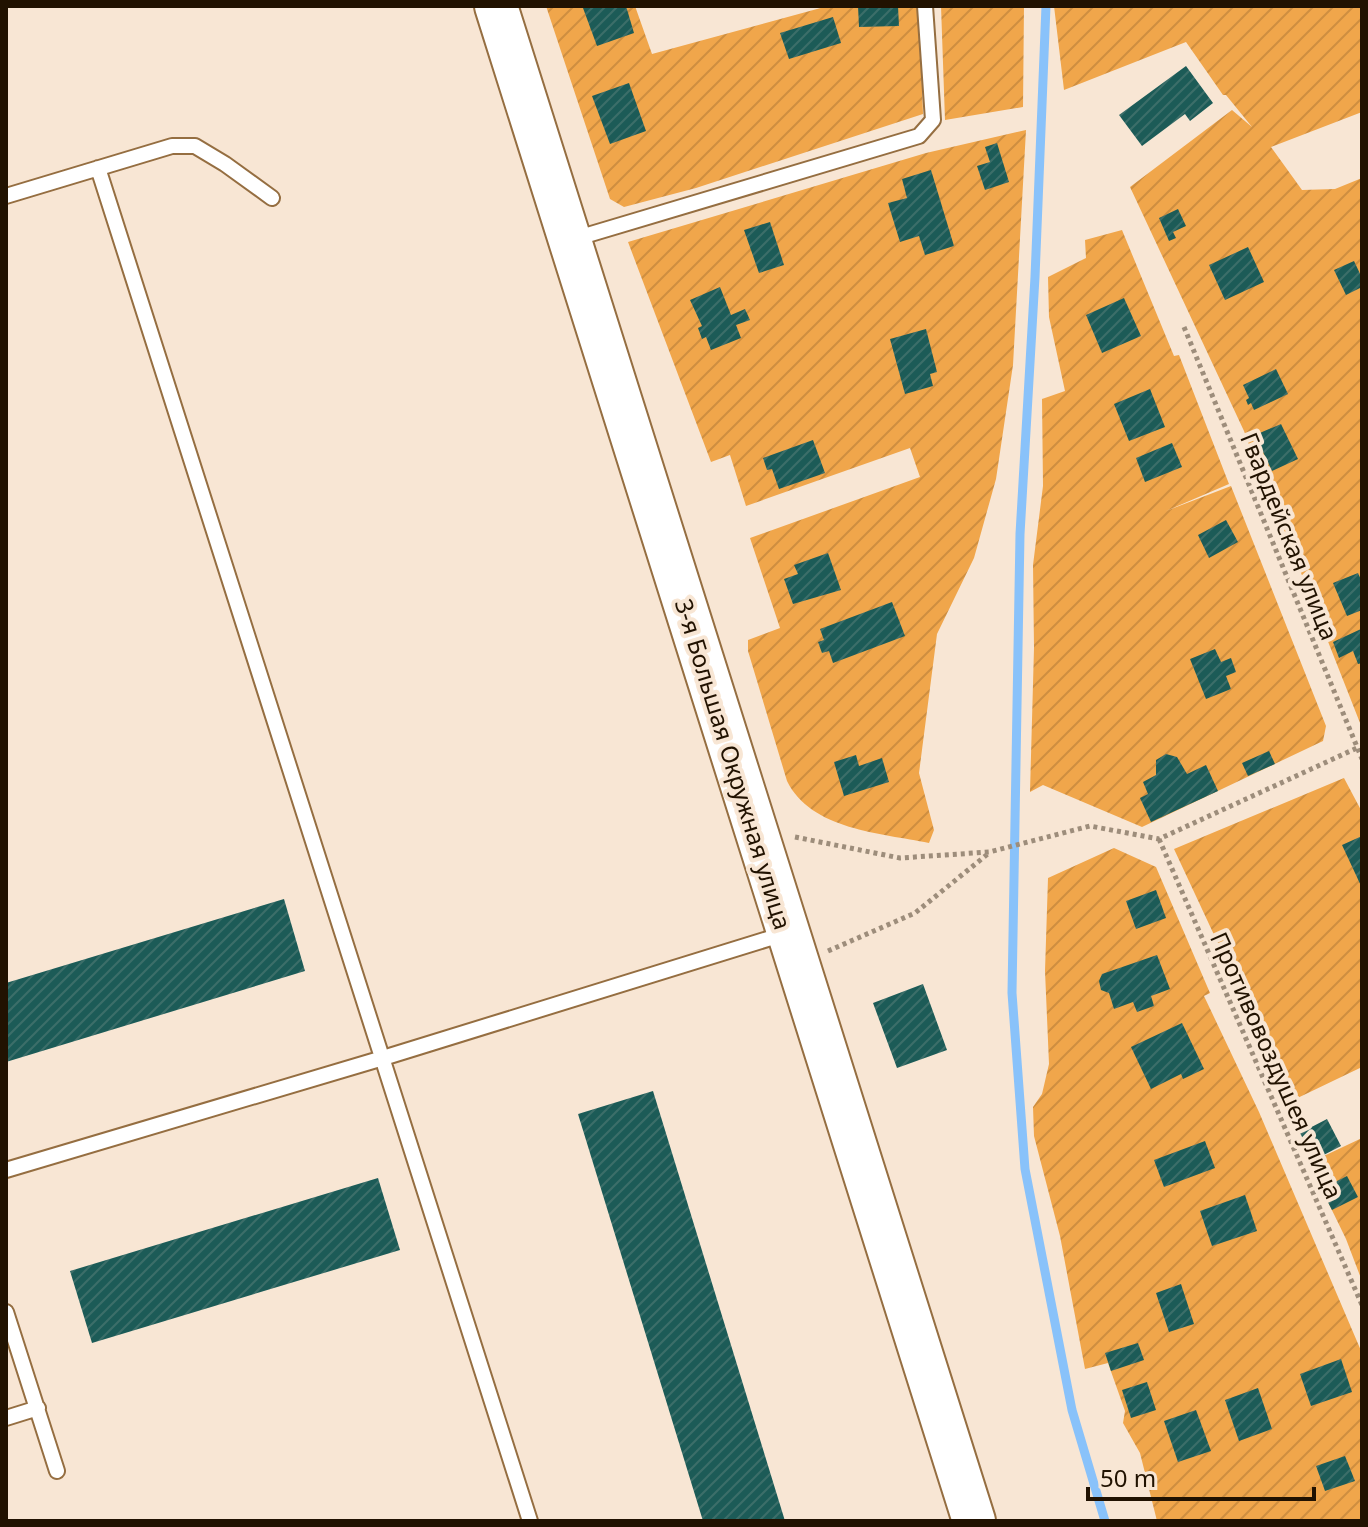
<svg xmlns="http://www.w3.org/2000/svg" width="1368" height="1527" font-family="'Noto Sans',sans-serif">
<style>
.garden{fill:url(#garden-furrows)}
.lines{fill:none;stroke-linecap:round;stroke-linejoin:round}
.stream{stroke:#89c2fa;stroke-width:9}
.building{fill:url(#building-hatch)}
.lane-casing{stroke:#956e41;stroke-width:18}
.secondary-casing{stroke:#956e41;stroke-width:46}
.path{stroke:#9d8d7b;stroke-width:5;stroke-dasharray:4 4;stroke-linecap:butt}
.lane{stroke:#fff;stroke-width:14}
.secondary{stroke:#fff;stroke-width:42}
.labels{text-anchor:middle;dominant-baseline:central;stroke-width:8;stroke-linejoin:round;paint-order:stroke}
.street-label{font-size:24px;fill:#211201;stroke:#f8e6d4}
</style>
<defs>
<pattern id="garden-furrows" width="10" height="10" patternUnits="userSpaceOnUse" patternTransform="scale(2)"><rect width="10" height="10" fill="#f0a64b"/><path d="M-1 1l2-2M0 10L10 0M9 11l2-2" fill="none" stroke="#ce8e40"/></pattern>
<pattern id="building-hatch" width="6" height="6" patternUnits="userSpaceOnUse" patternTransform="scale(2)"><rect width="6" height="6" fill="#1c5b57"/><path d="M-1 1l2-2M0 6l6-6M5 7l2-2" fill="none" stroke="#3c6e69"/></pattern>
</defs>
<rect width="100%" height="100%" fill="#f8e6d4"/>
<path class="garden" d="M 546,6 L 635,6 L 652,54 L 828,6 L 919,6 L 923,114 L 696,188 L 624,207 L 610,199 Z
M 941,6 L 1024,6 L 1023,107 L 945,120 Z
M 1054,6 L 1362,6 L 1362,112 L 1271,147 L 1302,190 L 1335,189 L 1362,178 L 1362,728 L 1268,489 L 1265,490 L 1244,431 L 1130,187 L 1232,110 L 1252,127 L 1226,95 L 1223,95 L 1186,42 L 1064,90 Z
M 1026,130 L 1013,365 L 996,479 L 974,558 L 937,634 L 919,773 L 934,830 L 929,843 C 881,833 811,830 787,781 L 748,651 L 748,640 L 780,628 L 750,538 L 920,477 L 910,448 L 746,506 L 730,455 L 711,462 L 628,242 L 926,153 Z
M 1122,230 L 1174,356 L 1179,355 L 1229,484 L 1166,511 L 1231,486 L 1326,726 L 1323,741 L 1142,827 L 1043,785 L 1030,792 L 1034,648 L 1033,565 L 1043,486 L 1042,399 L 1065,391 L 1049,317 L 1048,277 L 1086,258 L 1085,240 Z
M 1344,778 L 1362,812 L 1362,1067 L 1285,1104 L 1258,1043 L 1236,982 L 1174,849 Z
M 1114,848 L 1156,867 L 1210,993 L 1204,996 L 1259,1112 L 1362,1353 L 1362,1521 L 1157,1521 L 1140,1453 L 1123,1423 L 1125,1411 L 1108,1363 L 1085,1369 L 1060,1236 L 1034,1136 L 1033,1107 L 1042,1094 L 1049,1064 L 1045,971 L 1048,878 Z
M 1362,1138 L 1362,1281 L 1346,1239 L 1309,1163 Z"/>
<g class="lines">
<path class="stream" d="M 1046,6 L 1035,277 L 1020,534 L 1012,993 L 1025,1169 L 1072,1410 L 1105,1521"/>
</g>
<path class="building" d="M 588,6 L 626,6 L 634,33 L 597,46 L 583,8 Z
M 858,6 L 898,6 L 899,26 L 859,27 Z
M 833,17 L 841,43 L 789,59 L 780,33 Z
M 1186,66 L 1213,103 L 1190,121 L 1185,114 L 1142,146 L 1119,115 Z
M 629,83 L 646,131 L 610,144 L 592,96 Z
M 997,143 L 1009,182 L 985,190 L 977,166 L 990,162 L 985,147 Z
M 931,170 L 954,246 L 925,255 L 919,236 L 900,242 L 888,203 L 907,198 L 902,179 Z
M 1178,209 L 1186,226 L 1173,232 L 1176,238 L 1169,241 L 1159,218 Z
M 770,222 L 784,265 L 759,273 L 744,230 Z
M 1248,247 L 1264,282 L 1225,300 L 1209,265 Z
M 1354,261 L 1362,278 L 1362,287 L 1346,295 L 1334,270 Z
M 720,287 L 731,315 L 745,309 L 750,320 L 736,325 L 741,338 L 711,350 L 706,337 L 702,339 L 698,328 L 702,326 L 690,300 Z
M 1124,298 L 1141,336 L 1102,353 L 1086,315 Z
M 926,329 L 937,372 L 930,374 L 933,386 L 905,394 L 890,339 Z
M 1276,369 L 1288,394 L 1254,410 L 1251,403 L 1248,405 L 1246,400 L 1249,398 L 1243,385 Z
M 1150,389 L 1165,427 L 1129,441 L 1114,404 Z
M 1281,424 L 1298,459 L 1272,471 L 1255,435 Z
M 813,440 L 825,473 L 779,489 L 772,469 L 767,470 L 763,458 Z
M 1172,443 L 1182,467 L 1145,482 L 1136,458 Z
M 1226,520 L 1238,542 L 1209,558 L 1198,535 Z
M 828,553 L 841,590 L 793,604 L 784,579 L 798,574 L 794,565 Z
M 1358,573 L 1362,582 L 1362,610 L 1347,616 L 1333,583 Z
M 892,602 L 905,636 L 833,663 L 829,651 L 822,653 L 818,642 L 824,640 L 820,629 Z
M 1361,629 L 1362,663 L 1358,664 L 1353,651 L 1339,658 L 1333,642 Z
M 1215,649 L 1221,662 L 1231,658 L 1236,672 L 1226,676 L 1231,689 L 1206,699 L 1190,659 Z
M 1269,751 L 1275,764 L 1248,776 L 1242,763 Z
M 1166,754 L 1177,757 L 1187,774 L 1206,765 L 1218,791 L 1151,822 L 1140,798 L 1148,794 L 1143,782 L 1156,775 L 1156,760 Z
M 856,755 L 859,766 L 882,758 L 889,782 L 844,796 L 834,762 Z
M 1362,836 L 1362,888 L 1342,845 Z
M 1156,890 L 1166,918 L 1136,929 L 1126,901 Z
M 284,899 L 305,971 L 6,1062 L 6,983 Z
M 1157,955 L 1170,989 L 1151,996 L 1154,1006 L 1137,1012 L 1133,1002 L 1114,1009 L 1109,993 L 1101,990 L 1099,981 L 1102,974 Z
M 923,984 L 947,1050 L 897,1068 L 873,1003 Z
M 1182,1023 L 1204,1069 L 1183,1079 L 1181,1074 L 1151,1089 L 1131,1047 Z
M 653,1091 L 785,1521 L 703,1521 L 578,1114 Z
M 1327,1119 L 1341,1146 L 1314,1160 L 1300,1133 Z
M 1205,1141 L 1215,1168 L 1164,1187 L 1154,1160 Z
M 1347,1176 L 1358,1197 L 1332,1210 L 1321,1189 Z
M 378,1178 L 400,1250 L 92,1343 L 70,1271 Z
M 1245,1195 L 1257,1231 L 1212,1246 L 1200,1211 Z
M 1181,1284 L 1194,1324 L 1169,1332 L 1156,1293 Z
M 1138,1343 L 1144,1360 L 1111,1371 L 1105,1353 Z
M 1341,1359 L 1352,1392 L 1311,1406 L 1300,1374 Z
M 1147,1382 L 1156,1410 L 1131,1418 L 1122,1390 Z
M 1258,1388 L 1272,1429 L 1239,1441 L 1225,1400 Z
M 1196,1410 L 1211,1451 L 1178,1462 L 1164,1421 Z
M 1345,1456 L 1355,1481 L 1325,1491 L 1316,1466 Z"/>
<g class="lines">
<g class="lane-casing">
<path id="lane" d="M 98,168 L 530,1521
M 6,196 L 172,146 L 195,146 L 225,164 L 272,198
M 574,239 L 919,136 L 933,120 L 925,6
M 6,1170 L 383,1058 L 787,933
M 6,1312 L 57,1471
M 6,1418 L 38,1408"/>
</g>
<g class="secondary-casing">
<path id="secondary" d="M 496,6 L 974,1521"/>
</g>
<path class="path" d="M 1184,327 L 1362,759
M 795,837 L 900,858 L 989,852 L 1090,826 L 1159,839 L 1357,748
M 1159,839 L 1362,1305
M 828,951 L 915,913 L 989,853"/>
<use href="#lane" class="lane"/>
<use href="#secondary" class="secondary"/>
</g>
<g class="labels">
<g class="street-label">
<text transform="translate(1290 536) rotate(68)">Гвардейская улица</text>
<text transform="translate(734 764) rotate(73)">3-я Большая Окружная улица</text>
<text transform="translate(1277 1065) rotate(66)">Противовоздушея улица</text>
</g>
</g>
<rect width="1368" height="1527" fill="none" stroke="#211201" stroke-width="16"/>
<path d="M1088 1487v12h226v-12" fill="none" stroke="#211201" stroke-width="4"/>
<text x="1100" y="1487" font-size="24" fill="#211201" stroke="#f8e6d4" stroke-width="6" paint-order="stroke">50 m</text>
</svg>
